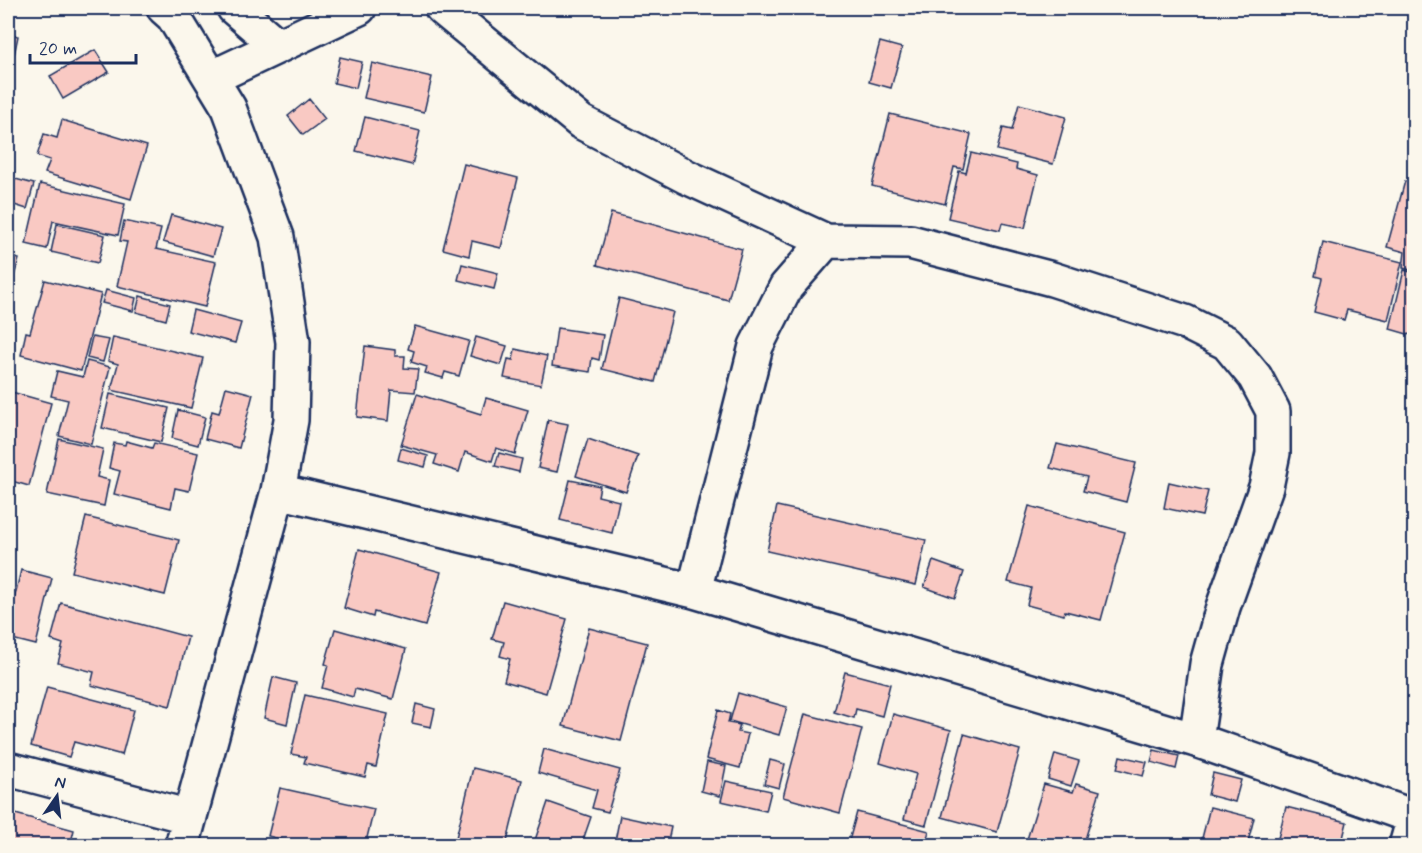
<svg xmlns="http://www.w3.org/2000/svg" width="1422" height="853" font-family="Mynerve,sans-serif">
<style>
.building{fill:#f9c9c3;stroke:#1b2f5e;stroke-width:1.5}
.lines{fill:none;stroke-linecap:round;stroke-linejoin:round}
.street-casing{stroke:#1b2f5e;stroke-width:38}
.street{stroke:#fbf7ec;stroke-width:33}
</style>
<rect width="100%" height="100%" fill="#fbf7ec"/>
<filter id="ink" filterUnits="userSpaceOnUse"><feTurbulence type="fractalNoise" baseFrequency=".0167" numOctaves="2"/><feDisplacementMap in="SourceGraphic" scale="12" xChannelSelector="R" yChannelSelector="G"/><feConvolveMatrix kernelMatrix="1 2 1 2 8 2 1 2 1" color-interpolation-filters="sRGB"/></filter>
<g filter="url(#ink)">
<path class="building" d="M 8,34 L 18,36 L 8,84 Z
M 880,42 L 902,48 L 891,88 L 869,82 Z
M 95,50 L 109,72 L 63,99 L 50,76 Z
M 340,57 L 362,62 L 356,88 L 334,83 Z
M 372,63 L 432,77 L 424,112 L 364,98 Z
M 309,99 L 325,119 L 303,135 L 288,116 Z
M 1019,104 L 1066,117 L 1053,164 L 997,150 L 1003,128 L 1012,130 Z
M 890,114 L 971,134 L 963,169 L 954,167 L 945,204 L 872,186 Z
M 365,117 L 420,131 L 412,165 L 356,151 Z
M 62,120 L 147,146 L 131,199 L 45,173 L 50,160 L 37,156 L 44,134 L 57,138 Z
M 971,153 L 1017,164 L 1016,169 L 1038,175 L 1025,228 L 1002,223 L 1000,230 L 948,218 L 959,171 L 966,173 Z
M 464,164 L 518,178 L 501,248 L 472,241 L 469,256 L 443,249 Z
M 8,177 L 34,184 L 27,209 L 8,203 Z
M 1405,181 L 1414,183 L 1414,271 L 1403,268 L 1405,252 L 1387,247 Z
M 40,184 L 125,204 L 118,235 L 53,221 L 47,249 L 26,244 Z
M 611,213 L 742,249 L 728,300 L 597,265 Z
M 171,215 L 221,229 L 213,256 L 163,242 Z
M 124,221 L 161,229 L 156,249 L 216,262 L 205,307 L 117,286 L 127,242 L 120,241 Z
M 57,224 L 105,235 L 98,263 L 51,252 Z
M 1323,242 L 1402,262 L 1388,320 L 1347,310 L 1344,320 L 1314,312 L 1322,278 L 1315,276 Z
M 8,256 L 19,259 L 8,297 Z
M 462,264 L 498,273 L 494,289 L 458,280 Z
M 1404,270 L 1414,273 L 1414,336 L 1390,329 Z
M 45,280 L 101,294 L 81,371 L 21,355 L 26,332 L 30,333 Z
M 106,290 L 136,298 L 133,311 L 102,303 Z
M 140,296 L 170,304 L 166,320 L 136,312 Z
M 619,298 L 673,312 L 655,382 L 602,369 Z
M 193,310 L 241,323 L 235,343 L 188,331 Z
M 415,326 L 469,341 L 459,376 L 445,372 L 443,378 L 425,373 L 427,367 L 411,362 L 414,351 L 408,349 Z
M 557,328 L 603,335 L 599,360 L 592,358 L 590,372 L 552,366 Z
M 92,337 L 109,340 L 103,362 L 87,358 Z
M 113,337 L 203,358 L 191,408 L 111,390 L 118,364 L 108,361 Z
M 476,337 L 507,346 L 501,365 L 470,356 Z
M 365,346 L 395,350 L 395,356 L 405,356 L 404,368 L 418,369 L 415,392 L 391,390 L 388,421 L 357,417 Z
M 515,349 L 547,356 L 541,385 L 504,378 L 508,359 L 513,360 Z
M 87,361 L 110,367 L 91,444 L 59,436 L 68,400 L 51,396 L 57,371 L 83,377 Z
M 226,387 L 253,394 L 239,448 L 205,439 L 212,411 L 219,413 Z
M 8,391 L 51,403 L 29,486 L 8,480 Z
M 110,394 L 169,408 L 161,442 L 102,428 Z
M 417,394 L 481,414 L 486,398 L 528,410 L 515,454 L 496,448 L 492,461 L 465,452 L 459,472 L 434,464 L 437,455 L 401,445 Z
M 178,410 L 205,417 L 198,445 L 172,438 Z
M 548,420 L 568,424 L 557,472 L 538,468 Z
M 59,439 L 103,449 L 97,477 L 109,480 L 104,506 L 47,494 Z
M 588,439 L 638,456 L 626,492 L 576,476 Z
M 126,441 L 152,448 L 154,443 L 198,453 L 189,491 L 175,488 L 171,508 L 114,494 L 120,471 L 109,468 L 114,443 L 125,445 Z
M 1057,444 L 1136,463 L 1126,502 L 1083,491 L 1087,477 L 1050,468 Z
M 401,448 L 428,456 L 425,467 L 398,460 Z
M 499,453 L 522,459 L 519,472 L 495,466 Z
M 570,480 L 600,486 L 598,496 L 619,501 L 612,533 L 560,520 Z
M 1169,482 L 1208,491 L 1202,516 L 1164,508 Z
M 777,506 L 926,540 L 916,585 L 767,551 Z
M 1029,506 L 1125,532 L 1101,620 L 1065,611 L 1064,615 L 1027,605 L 1031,588 L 1008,582 Z
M 86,517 L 179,540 L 165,595 L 72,572 Z
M 359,549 L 441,572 L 425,626 L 374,612 L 373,617 L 344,608 Z
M 933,561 L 964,572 L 955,598 L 924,587 Z
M 21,570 L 52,578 L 36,645 L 8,638 L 8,625 Z
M 503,601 L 567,619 L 546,693 L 504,681 L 510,659 L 500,656 L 504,642 L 492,639 Z
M 61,603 L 188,637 L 170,706 L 91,685 L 94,672 L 58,663 L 63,644 L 51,640 Z
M 589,628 L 647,643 L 621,741 L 563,726 Z
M 335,629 L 406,649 L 393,699 L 355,689 L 353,697 L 322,688 L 328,665 L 325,664 Z
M 845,672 L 890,684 L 882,716 L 856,709 L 854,718 L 834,712 Z
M 273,677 L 296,683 L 287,724 L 264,718 Z
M 47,687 L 134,710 L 122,755 L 74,742 L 69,757 L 31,746 Z
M 738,693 L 787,707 L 779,735 L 730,721 Z
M 305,695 L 388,714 L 376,767 L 368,765 L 365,777 L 304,763 L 306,757 L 291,754 Z
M 416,704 L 435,709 L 431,727 L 412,723 Z
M 718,710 L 730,714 L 728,723 L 740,725 L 738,732 L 748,734 L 740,768 L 706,759 Z
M 805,714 L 862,729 L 840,813 L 783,797 Z
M 893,714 L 951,730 L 926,825 L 904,819 L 916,774 L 880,763 Z
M 964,734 L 1020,750 L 997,832 L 942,817 Z
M 544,749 L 620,770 L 608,812 L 592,808 L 597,790 L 538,773 Z
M 1154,750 L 1179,756 L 1176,769 L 1151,762 Z
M 1055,754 L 1079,761 L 1071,786 L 1048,779 Z
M 1120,756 L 1147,762 L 1143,776 L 1117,769 Z
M 770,760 L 785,764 L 779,788 L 764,784 Z
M 707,762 L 726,766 L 720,796 L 701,791 Z
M 473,768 L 522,780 L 506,846 L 454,846 Z
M 1213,773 L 1241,780 L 1235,802 L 1208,795 Z
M 726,781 L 771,791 L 766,811 L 721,801 Z
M 1044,784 L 1073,792 L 1076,784 L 1100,791 L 1083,846 L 1025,846 Z
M 280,788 L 374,809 L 365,846 L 307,846 L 268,836 Z
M 548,802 L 591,817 L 581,846 L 533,846 Z
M 1210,807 L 1254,818 L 1247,846 L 1200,846 Z
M 1286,807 L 1347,822 L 1341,846 L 1276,846 Z
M 8,812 L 74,830 L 70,846 L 8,846 Z
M 857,812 L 929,831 L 925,846 L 864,846 L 849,841 Z
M 620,816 L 671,827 L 667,846 L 614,846 Z"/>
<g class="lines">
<g class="street-casing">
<path id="street" d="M 164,8 L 173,16 L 229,108 L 277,237 L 293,342 L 291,420 L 278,491 L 182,846
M 234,8 L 278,46
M 442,8 L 581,122 L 687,177 L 826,241 L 910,242 L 1052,279 L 1185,322 L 1227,343 L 1255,377 L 1273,411 L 1273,453 L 1266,487 L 1223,607 L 1207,664 L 1196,740
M 211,78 L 359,8
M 278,491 L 694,591 L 1196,740 L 1414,817
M 694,591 L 756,346 L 786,287 L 826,241
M 8,769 L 190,817
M 1406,846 L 1414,818"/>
</g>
<use href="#street" class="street"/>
</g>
</g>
<rect width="1422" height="853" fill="none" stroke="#fbf7ec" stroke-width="30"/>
<rect x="15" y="15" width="1392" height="823" fill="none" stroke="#1b2f5e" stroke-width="2" filter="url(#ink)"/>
<g transform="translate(57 796) rotate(14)" stroke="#fbf7ec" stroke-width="4.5" paint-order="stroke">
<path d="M0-4.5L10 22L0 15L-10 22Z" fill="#1b2f5e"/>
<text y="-9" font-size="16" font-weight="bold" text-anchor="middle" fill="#1b2f5e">N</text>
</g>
<path d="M30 54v9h106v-9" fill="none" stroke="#1b2f5e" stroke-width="3"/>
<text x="39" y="54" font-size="18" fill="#1b2f5e" stroke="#fbf7ec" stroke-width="4.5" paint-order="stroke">20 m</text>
</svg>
